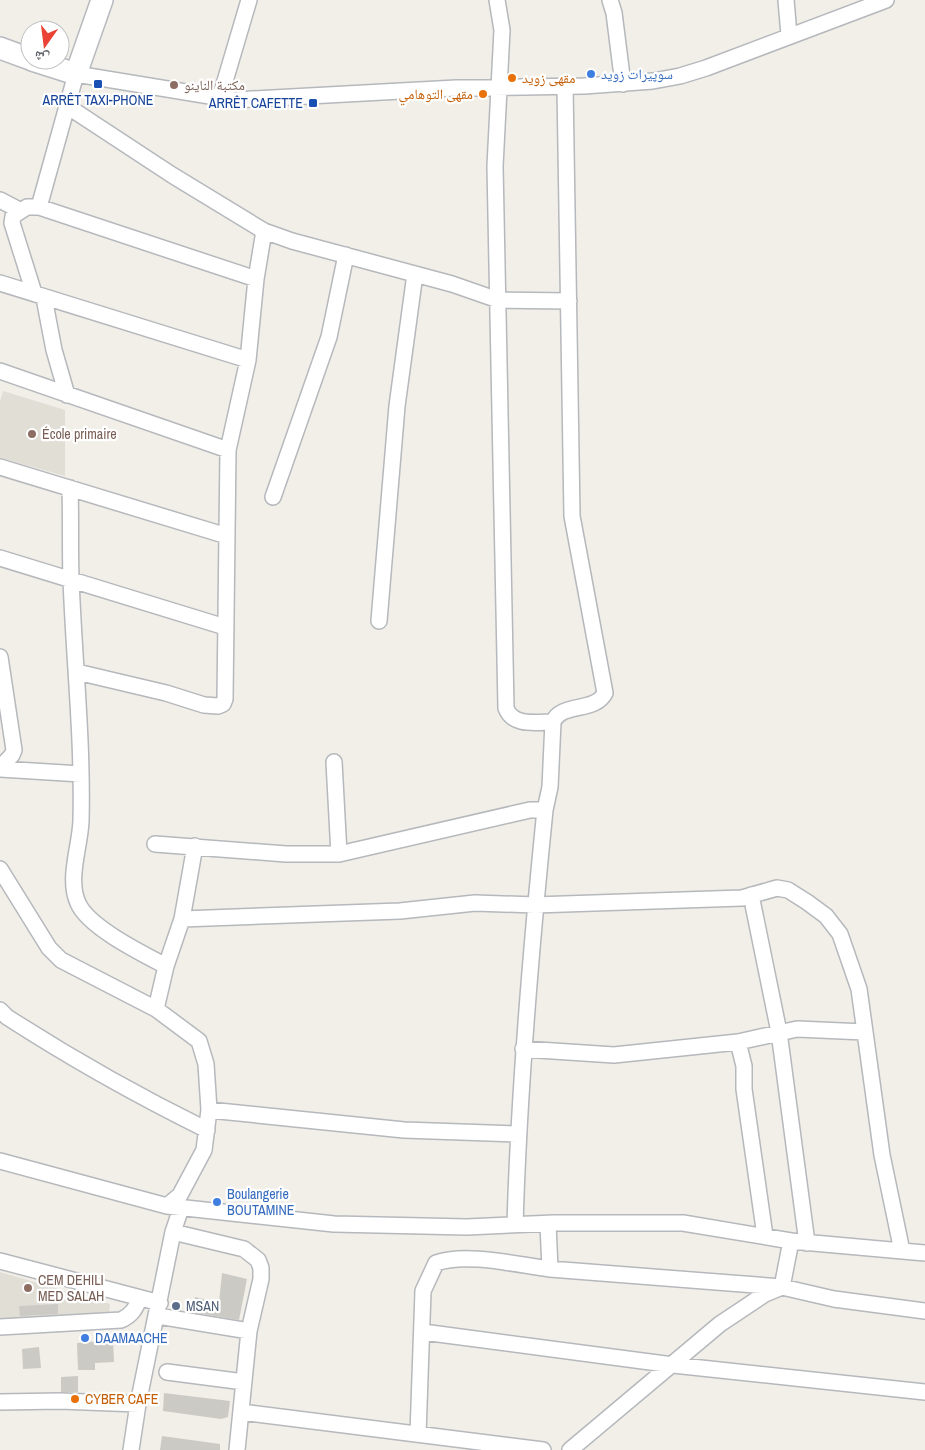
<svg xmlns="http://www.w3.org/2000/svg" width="925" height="1450" font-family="'Archivo Narrow','Noto Naskh Arabic',sans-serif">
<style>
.education{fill:#e1ded6}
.building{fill:#cccac5}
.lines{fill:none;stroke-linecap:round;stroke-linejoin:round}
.street-casing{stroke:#b5b8bc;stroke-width:18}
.secondary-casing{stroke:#b6babf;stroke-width:24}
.street{stroke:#fff;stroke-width:15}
.secondary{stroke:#fff;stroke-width:21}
.shop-dot{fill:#3f7fe0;stroke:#fff;stroke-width:2}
.food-dot{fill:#e8710a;stroke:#fff;stroke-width:2}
.transit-dot{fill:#1a4fb4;stroke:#fff;stroke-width:2}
.education-dot{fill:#8d6e63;stroke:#fff;stroke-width:2}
.service-dot{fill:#5c6f8a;stroke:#fff;stroke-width:2}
.labels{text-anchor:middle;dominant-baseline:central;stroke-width:4.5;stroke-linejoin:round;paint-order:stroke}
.shop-label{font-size:14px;fill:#366cbe;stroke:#fff;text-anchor:start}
.food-label{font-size:14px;fill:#c56008;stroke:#fff;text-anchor:start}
.education-label{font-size:14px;fill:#785e54;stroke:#fff;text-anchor:start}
.transit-label{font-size:14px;fill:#164399;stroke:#fff}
.service-label{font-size:14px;fill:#4e5e75;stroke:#fff;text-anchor:start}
</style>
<rect width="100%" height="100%" fill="#f1efe8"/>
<path class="education" d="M 3,391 L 65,410 L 65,476 L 0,458 L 0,401 Z
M 0,1272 L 110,1304 L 109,1318 L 0,1322 Z"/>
<path class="building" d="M 222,1273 L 247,1279 L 239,1320 L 191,1312 L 195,1297 L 219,1303 Z
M 58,1304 L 58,1314 L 20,1316 L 19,1306 Z
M 113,1340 L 114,1362 L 95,1363 L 95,1370 L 78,1370 L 77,1343 Z
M 39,1347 L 41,1368 L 23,1369 L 22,1349 Z
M 78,1376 L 78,1392 L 61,1392 L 61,1377 Z
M 164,1393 L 230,1401 L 228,1417 L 221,1419 L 163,1411 Z
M 162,1436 L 220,1444 L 220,1450 L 160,1450 Z"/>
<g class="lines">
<g class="street-casing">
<path id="street" d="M 497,0 L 502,30 L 495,166 L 506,708 C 513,727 536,722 553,722
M 610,0 L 614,13 L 623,84
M 786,0 L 789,35
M 220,98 L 249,0
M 67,106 L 172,175 L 264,231 L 292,241 L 452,284 L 498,300 L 569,301
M 0,200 L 19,210
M 39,207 L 76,74 L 234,100 L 456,88 L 584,86 L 653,81 L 680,76 L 706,68 L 886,0
M 0,283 L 248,360
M 34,293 L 12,223 L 13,216 L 27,207 L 39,207 L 256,279
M 44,298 L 54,350 L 67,395
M 0,371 L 228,450
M 0,467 L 227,536
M 70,488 C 71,519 70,549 71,579 C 74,660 83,740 81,821 C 80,847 67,879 78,903 C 88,927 143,954 166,966
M 273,497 L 329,337 L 346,255
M 0,558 L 225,627
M 379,621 L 397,406 L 415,274
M 0,657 L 14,750 L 12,755 L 0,768
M 77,672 L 166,693 L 204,705 L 218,706 L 223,704 L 225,699 L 228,450 L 248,360 L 256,279 L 264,231
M 334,762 L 339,854
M 0,769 L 81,774
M 155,844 L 286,854 L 339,854 L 530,810 L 545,810
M 0,869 L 49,948 L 61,960 L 156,1009
M 751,895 L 779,1032 L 807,1243
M 182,919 L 400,911 L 475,903 L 535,905 L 742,898 L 777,888 L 788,890 L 807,902 L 826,916 L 840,934 L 859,989 L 865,1032
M 0,1010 L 7,1017 C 72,1059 138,1096 207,1130
M 738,1042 L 744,1066 L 744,1089 L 765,1236
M 523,1049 L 614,1055 L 738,1042 L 797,1029 L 865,1032 L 882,1155 L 902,1251
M 209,1110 L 404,1130 L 518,1134
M 0,1161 L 167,1206 L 334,1224 L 467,1227 L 554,1223 L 683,1223 L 791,1241 L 925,1253
M 167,1206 L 180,1195 L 204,1150 L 209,1110 L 206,1064 L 199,1041 L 156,1009 L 166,966 L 182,919 L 195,846
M 548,1224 L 550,1269 L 782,1287 L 834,1299 L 925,1311
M 515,1225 C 519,1086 531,948 545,810 L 550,787 L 553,722 C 561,702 595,713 605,693 L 572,516 L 565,87
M 173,1232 L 244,1249 L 258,1260 L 261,1268 L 261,1279 L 249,1331 L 237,1450
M 0,1261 L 160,1303
M 158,1316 L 249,1331
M 0,1327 L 121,1320 C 132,1315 135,1309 140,1298
M 423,1332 L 673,1365 L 925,1392
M 167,1372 L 244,1382
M 0,1402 L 60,1401 L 138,1404
M 241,1412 L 543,1450
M 418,1434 L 423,1291 L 436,1263 C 466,1252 518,1265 550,1269
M 131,1450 L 138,1404 L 173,1232 L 181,1208
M 570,1450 L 720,1324 L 765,1294 L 782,1287 L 791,1241"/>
</g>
<g class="secondary-casing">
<path id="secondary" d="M 0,48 L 30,59
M 32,60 L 76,74 L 102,0"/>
</g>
<use href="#street" class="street"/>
<use href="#secondary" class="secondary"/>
</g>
<g class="shop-dot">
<circle cx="591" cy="74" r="5"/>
<circle cx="217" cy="1202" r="5"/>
<circle cx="85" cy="1338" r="5"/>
</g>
<g class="food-dot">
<circle cx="512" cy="78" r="5"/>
<circle cx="483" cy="94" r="5"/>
<circle cx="75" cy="1399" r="5"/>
</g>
<g class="transit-dot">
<rect x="93" y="79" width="10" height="10" rx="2.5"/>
<rect x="308" y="98" width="10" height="10" rx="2.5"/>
</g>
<g class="education-dot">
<circle cx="174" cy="85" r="5"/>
<circle cx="32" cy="434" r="5"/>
<circle cx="28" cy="1288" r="5"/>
</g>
<circle class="service-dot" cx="176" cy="1306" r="5"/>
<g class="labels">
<g class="shop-label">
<text x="601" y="74">سوپيرات زويد</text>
<text x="227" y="1194">Boulangerie<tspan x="227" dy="16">BOUTAMINE</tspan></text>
<text x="95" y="1338">DAAMAACHE</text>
</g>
<g class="food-label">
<text x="522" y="78">مقهى زويد</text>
<text x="473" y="94" text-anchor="end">مقهى التوهامي</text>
<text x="85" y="1399">CYBER CAFE</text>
</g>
<g class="education-label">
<text x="184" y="85">مكتبة الناينو</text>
<text x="42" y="434">École primaire</text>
<text x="38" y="1280">CEM DEHILI<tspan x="38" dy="16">MED SALAH</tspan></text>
</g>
<g class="transit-label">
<text x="98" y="100">ARRÊT TAXI-PHONE</text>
<text x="303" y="103" text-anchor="end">ARRÊT CAFETTE</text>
</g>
<g class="service-label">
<text x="186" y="1306">MSAN</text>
</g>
</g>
<g transform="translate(45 45) rotate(194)"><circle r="24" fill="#ffffff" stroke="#bfc1c3"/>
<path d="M0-4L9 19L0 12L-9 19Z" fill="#ea4335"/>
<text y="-8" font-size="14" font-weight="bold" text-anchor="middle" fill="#5f6368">ش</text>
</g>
</svg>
